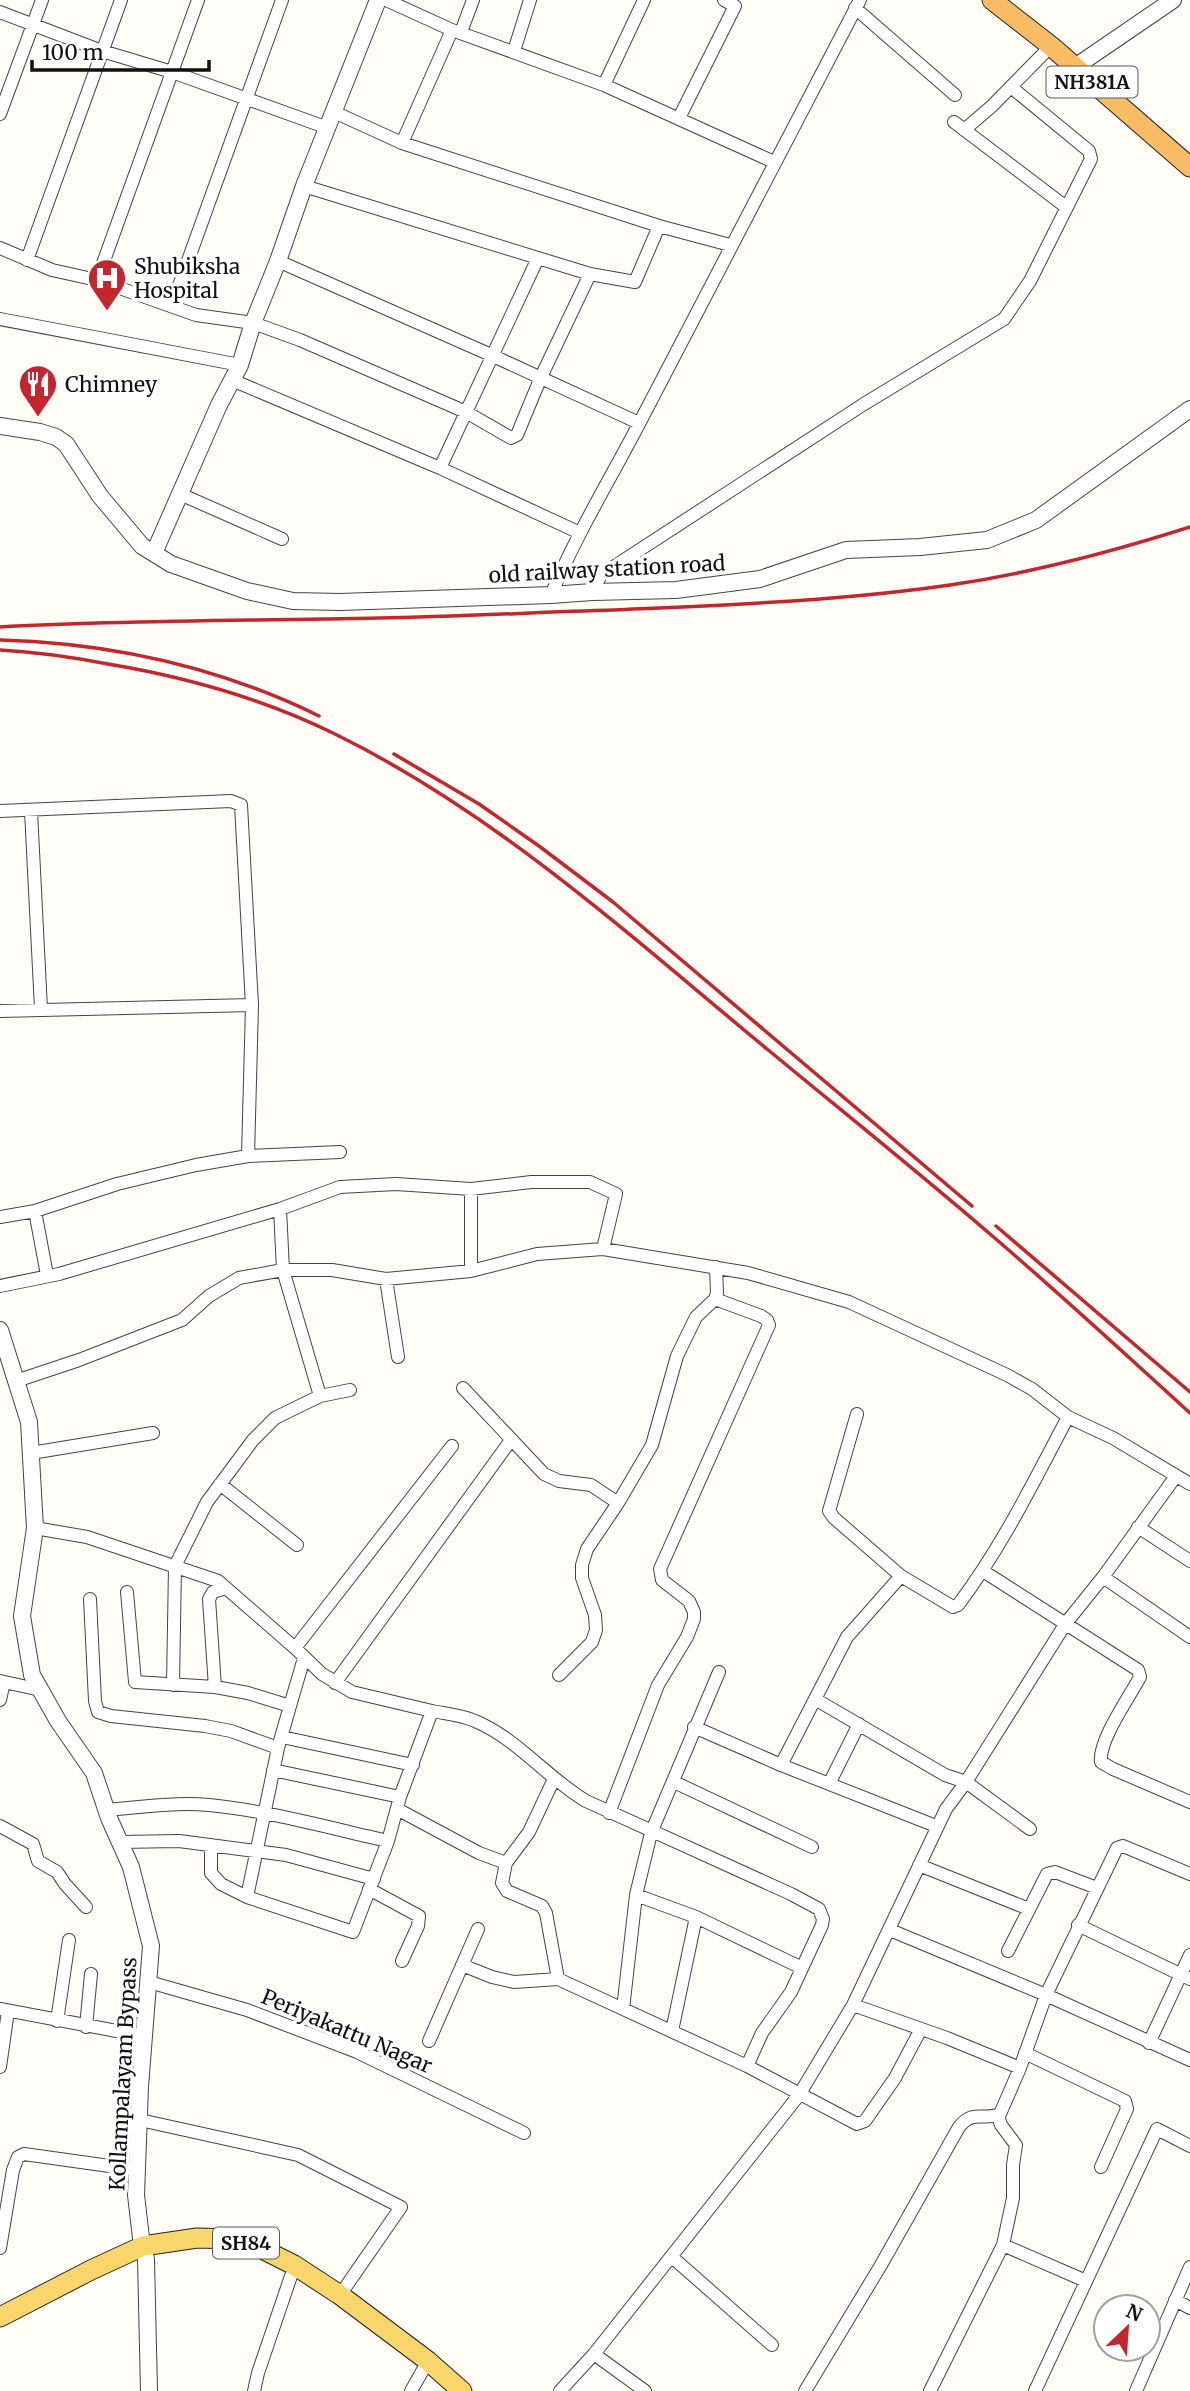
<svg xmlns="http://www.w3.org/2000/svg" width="1190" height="2391" font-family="Merriweather,serif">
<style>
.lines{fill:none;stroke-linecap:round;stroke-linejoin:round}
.minor-casing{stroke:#444;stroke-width:14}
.tertiary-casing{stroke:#444;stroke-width:18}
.primary-casing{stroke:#222;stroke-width:21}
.trunk-casing{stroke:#222;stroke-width:21}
.minor{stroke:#fff;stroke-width:12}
.tertiary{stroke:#fff;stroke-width:16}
.primary{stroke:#f9d66b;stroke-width:19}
.trunk{stroke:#f7bc64;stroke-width:19}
.rail{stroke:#c4262e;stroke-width:3.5}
.labels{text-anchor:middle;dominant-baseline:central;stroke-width:7;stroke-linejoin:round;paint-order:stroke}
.shield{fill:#fff;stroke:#585858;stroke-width:2}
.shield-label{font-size:19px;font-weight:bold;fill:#111}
.poi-label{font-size:21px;fill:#111;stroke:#fff;text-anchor:start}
.street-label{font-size:21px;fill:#111;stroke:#fff}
</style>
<rect width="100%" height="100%" fill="#fffdf5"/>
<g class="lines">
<g class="minor-casing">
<path id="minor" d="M 386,0 L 452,30 L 604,85 L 774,162
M 855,8 L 955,95
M 0,12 L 102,51 L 172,72 L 328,128
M 461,32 L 473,0
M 514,51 L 530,0
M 604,85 L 644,0
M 334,112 L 402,143 L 659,226 L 730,245
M 0,114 L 42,0
M 679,118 L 735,6 L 724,0
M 954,122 L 1066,207
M 964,130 L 992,106 L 1051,46
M 402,143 L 452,30
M 304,186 L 590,274 L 635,282 L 659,226
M 0,248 L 52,270 L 97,280 L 196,315 L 253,323 L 300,340 L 466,412 L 511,438 L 517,435 L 541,377 L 590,274
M 27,260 L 121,0
M 278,261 L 491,355 L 639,423
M 97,280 L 198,0
M 172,305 L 282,0
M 0,319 L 240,365
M 232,380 L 440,468 L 580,533
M 440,468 L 538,258
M 180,494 L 282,539
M 592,592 L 601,575 L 864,404 L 1004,319 L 1030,281 L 1091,159 L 1089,151 L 1011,87
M 551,595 C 576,535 611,478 641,420 C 713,280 786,140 860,0
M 0,811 L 231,801 L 241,805 L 252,1005 L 0,1011
M 31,811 L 41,1009
M 248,1156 L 252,1005
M 471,1189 L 471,1271
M 280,1209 L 283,1270 L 320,1396
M 35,1211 L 47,1275
M 0,1217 L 35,1211 L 117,1184 L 196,1165 L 248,1156 L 340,1152
M 603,1249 L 748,1273 L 849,1302 L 1007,1375 L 1032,1389 L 1068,1417 L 1113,1438 L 1190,1484
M 386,1279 L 398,1357
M 0,1286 L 59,1274 L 280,1209 L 340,1187 L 396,1184 L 471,1189 L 531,1182 L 590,1182 L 616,1194 L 603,1249 L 537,1254 L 471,1271 L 386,1279 L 332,1270 L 283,1270 L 239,1278 L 209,1296 L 182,1320 L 79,1360 L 16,1381
M 463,1388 L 544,1474 L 559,1481 L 591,1485 L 618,1503
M 857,1414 L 829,1511 L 834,1518 L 901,1576 L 953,1607 L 958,1605 C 1002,1547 1034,1481 1068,1417
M 31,1453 L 153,1433
M 220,1484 L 297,1545
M 1138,1527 L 1190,1561
M 35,1528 L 87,1537 L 218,1581 L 295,1648 L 322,1674 L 352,1692 L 432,1711 L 400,1797 L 388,1841 L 353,1932 L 247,1897 L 221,1884 L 211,1873 L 211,1845
M 983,1571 L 1138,1670 L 1140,1677 C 1130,1696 1098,1741 1101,1762 L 1113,1769 L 1190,1802
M 1103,1577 L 1190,1637
M 127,1592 L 135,1682 L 215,1687 L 248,1693 L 290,1706 L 278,1748 L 247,1897
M 90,1599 L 95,1701 L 98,1712 L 111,1716 L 205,1726 L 231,1731 L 278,1748
M 295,1648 L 452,1446
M 559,1675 L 592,1642 L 596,1630 L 595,1615 L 582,1578 L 582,1565 L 587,1549 L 618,1503 L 652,1445 L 677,1356 L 696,1317 L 715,1299 L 717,1293 L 716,1267
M 0,1681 L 41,1690
M 335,1683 L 511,1440
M 173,1685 L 175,1566 L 207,1502 L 253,1440 L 275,1418 L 320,1396 L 350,1390
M 215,1687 L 209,1599 L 213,1592 L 226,1588
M 815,1699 L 945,1775 L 966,1782 L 1030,1829
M 0,1700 L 4,1682
M 290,1706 L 304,1658
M 432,1711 C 447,1714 462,1715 475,1721 C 518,1739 547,1778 586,1801 L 791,1894 L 819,1909 L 823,1919 L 822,1925 L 791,1992 L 762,2033 L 747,2066
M 694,1727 L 781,1765 L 936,1826
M 282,1737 L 413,1765
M 781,1765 L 847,1637 L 901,1576
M 273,1770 L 400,1797
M 554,1779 L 529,1832 L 506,1863 L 502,1883 L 507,1891 L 542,1906 L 546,1913 L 558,1979
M 674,1782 L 812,1847
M 829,1784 L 859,1724
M 397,1809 L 479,1853 L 506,1863
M 107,1810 C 140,1807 175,1802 209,1805 C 270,1811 329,1828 388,1841
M 609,1813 L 658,1685 L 687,1637 L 694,1619 L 694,1612 L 689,1601 L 662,1580 L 660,1569 L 769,1325 L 767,1320 L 761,1316 L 715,1299
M 0,1826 L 33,1844 L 38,1861 L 57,1872 L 65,1884 L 86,1907
M 120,1842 L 179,1841 L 286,1855 L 374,1879
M 919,1865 L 1029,1909
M 369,1889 L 419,1916 L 418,1926 L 402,1961
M 636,1895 L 696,1917 L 800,1967
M 1078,1925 L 1190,1979
M 890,1930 L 1046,1995 L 1190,2060
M 1008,1951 L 1047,1874 L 1055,1872 L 1097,1888
M 462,1965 L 492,1977 L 514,1982 L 558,1979 L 747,2066 L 857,2124 L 865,2121 L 895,2078 L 921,2029
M 149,1982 L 247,2010 L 357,2052 L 524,2133
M 853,2005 L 947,2038 L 1020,2068
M 0,2009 L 143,2036
M 623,2009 L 636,1895 L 651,1833 L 719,1672
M 57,2021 L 69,1940
M 86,2027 L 91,1974
M 672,2031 L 696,1917
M 429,2041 L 478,1929
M 1149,2043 L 1190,1955
M 1025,2053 L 1125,2101 L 1127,2109 L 1101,2167
M 0,2067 L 8,2011
M 998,2116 L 1001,2125 L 1016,2145 L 1013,2165 L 1013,2198 L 1003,2245
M 140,2120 L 298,2155 L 401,2207 L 340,2295
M 0,2248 L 13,2170 L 18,2157 L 24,2154 L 138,2170
M 672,2257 L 772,2345
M 1175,2300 L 1190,2308
M 594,2354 L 645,2391
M 254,2391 L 258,2373 L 291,2276
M 411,2391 L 428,2361
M 560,2391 L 594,2354 L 799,2095 L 853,2005 L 946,1809 L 966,1782 L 1066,1623 L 1103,1577 L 1176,1476
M 805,2391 L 881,2265 L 959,2127 C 973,2109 983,2121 1000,2114 L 1020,2068 L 1046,1995 L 1117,1848 L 1123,1846 L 1190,1874
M 930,2391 L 1003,2245 L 1086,2281
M 1035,2391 L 1157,2129 L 1190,2146
M 1136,2391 L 1190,2267"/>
</g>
<g class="tertiary-casing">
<path id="tertiary" d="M 1075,67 L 1173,0
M 0,426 L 40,432 L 56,437 L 66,444 L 100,496 L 142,546 L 171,564 L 247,591 L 293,601 L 340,602 L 551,595 L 592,592 L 676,590 L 760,579 L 846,550 L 920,547 L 987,540 L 1036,520 L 1190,409
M 154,553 L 219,405 L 240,365 L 253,323 L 278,261 L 304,186 L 378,0
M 0,1330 L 29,1422 L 35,1528 L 22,1616 L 32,1675 L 58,1721 L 94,1773 L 109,1818 L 131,1867 L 151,1946 L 140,2087 L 136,2195 L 141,2238 L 146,2259 L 149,2391"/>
</g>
<g class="primary-casing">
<path id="primary" d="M 0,2317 L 91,2270 L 143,2246 L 197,2238 L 234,2239 L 258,2247 L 294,2265 L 340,2295 L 428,2361 L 462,2391"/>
</g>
<g class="trunk-casing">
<path id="trunk" d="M 992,0 L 1051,46 L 1190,167"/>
</g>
<use href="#minor" class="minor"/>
<use href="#tertiary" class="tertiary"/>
<use href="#primary" class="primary"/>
<use href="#trunk" class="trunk"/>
<path class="rail" d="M 0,627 C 126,620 253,621 379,618 C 458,617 536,612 614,610 C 726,605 839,601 950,585 C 1032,573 1112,552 1190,527
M 0,640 C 111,643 219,667 319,716
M 0,650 C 36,652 72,657 108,664 C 186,677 264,699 335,734 C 496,813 630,936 767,1049 C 842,1111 917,1171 990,1234 C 1058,1292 1124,1353 1190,1413
M 394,754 L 479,804 L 539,846 L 613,902 L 972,1206
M 996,1226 L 1190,1392"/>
</g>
<defs>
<g id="hospital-pin" transform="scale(2.0125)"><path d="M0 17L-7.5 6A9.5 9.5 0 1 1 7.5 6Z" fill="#c4262e" stroke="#fff"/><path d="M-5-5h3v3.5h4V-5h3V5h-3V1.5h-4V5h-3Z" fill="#fff"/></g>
<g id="restaurant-pin" transform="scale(2.0125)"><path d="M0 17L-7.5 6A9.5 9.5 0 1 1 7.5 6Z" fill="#c4262e" stroke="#fff"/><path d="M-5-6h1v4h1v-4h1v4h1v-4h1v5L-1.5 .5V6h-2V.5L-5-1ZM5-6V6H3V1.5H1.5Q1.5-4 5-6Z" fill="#fff"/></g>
</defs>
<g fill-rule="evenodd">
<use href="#hospital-pin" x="107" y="278"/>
<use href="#restaurant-pin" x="38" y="384"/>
</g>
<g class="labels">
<g class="shield">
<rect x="1046.5" y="66.5" width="91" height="31" rx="5"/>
<rect x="213" y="2227.5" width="66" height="31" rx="5"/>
</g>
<g class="shield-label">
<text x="1092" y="82">NH381A</text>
<text x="246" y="2243">SH84</text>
</g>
<g class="poi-label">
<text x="134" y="266">Shubiksha<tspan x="134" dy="24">Hospital</tspan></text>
<text x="65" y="384">Chimney</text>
</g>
<g class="street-label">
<text transform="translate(607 569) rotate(-3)">old railway station road</text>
<text transform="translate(347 2031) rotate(23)">Periyakattu Nagar</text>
<text transform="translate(123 2074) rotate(-87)">Kollampalayam Bypass</text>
</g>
</g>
<g transform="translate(1127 2328) rotate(25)"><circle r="33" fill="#ffffff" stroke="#a0a0a0" stroke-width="2"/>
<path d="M0-5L12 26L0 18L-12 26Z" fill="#c4262e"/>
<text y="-10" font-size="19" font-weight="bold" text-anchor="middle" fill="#111111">N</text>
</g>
<path d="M32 60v10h177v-10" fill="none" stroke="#111111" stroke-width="3.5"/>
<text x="42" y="60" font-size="21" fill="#111111" stroke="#ffffff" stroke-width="5" paint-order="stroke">100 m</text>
</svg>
